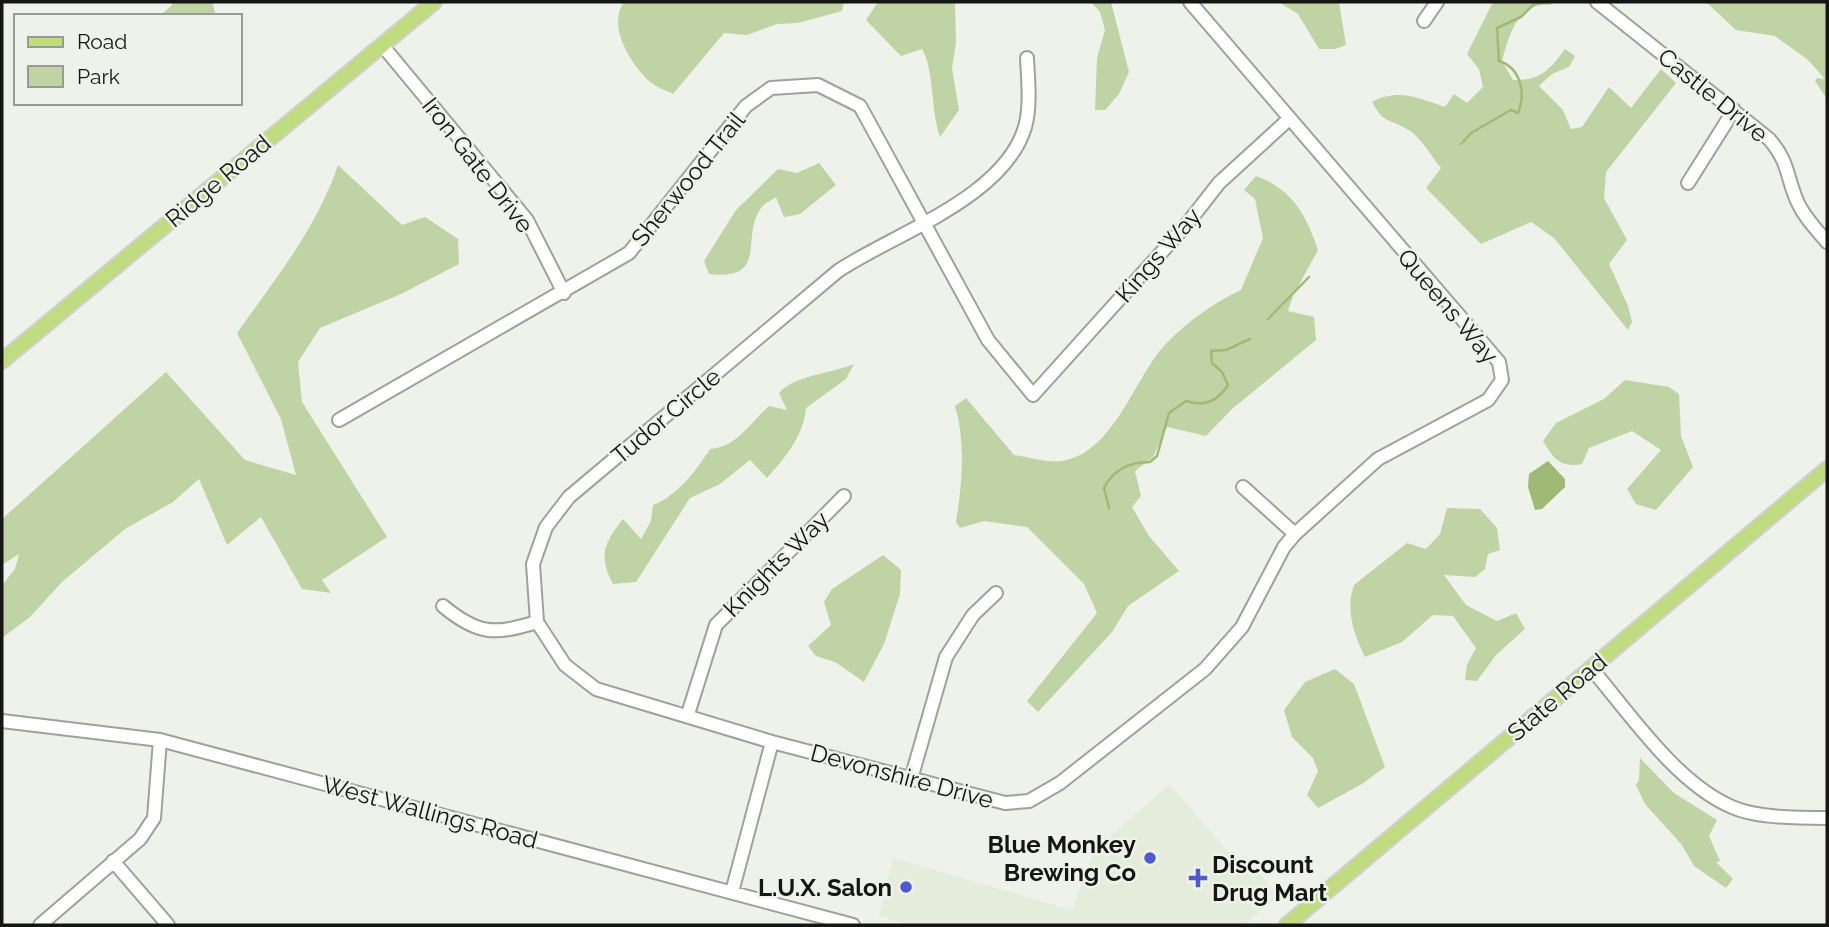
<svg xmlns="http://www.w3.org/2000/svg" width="1829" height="927" font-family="Raleway,sans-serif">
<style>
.built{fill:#e5ecdc}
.green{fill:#c0d3a4}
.water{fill:#a0b976}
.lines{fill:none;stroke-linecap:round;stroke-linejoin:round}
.stream{stroke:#a0b976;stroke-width:2.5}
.minor-casing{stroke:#9ea299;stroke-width:16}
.major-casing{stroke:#d0d0d0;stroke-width:18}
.minor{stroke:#fff;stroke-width:12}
.major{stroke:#c1dc80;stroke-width:14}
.poi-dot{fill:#5159cf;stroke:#eff2ea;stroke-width:2.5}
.labels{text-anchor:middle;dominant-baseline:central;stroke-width:5;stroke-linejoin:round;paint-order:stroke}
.street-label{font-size:24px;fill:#151614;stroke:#eff2ea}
.poi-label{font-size:24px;font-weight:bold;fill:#151614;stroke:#eff2ea;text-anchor:end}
</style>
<rect width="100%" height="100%" fill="#eff2ea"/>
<path class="built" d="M 1169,784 L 1234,858 L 1246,856 L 1278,896 L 1244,925 L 911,925 L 879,916 L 893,858 L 1072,910 L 1094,851 Z"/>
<path class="green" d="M 172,2 L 212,2 L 216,16 L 160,16 L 172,5 Z
M 624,2 L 844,2 L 842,11 L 798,23 L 777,24 L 747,35 L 724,33 L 673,94 C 666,90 655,87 649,81 C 630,63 607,26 624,2 Z
M 878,2 L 955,2 L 956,43 L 952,68 L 959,110 L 940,137 C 930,108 935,72 922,49 L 901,56 L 866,20 Z
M 1091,2 L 1111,2 L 1129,72 L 1119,94 L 1105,110 L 1095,110 L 1097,58 L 1105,30 L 1100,12 Z
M 1279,2 L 1339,2 L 1346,45 L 1335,49 L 1319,49 L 1298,14 Z
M 1493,2 L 1551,2 L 1551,5 C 1517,2 1510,33 1502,61 L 1513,80 C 1539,81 1550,70 1565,49 L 1575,56 L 1569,67 L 1552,74 L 1539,86 L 1563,110 L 1571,129 L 1582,127 L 1609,87 L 1631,108 L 1661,69 L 1676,83 L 1606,172 L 1604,198 L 1627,240 L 1609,264 L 1628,306 L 1632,322 L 1628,330 L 1554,238 L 1531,222 L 1481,244 L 1426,188 L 1441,168 C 1432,157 1420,136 1407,129 C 1388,118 1384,124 1372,102 C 1397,88 1419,98 1445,107 L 1454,94 L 1467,103 L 1483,87 L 1479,69 L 1467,54 Z
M 1706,2 L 1827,2 L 1827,99 L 1815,81 L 1817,78 L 1825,79 L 1808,60 L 1775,36 L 1736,30 Z
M 819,163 L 836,185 L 800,214 L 784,217 L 776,197 C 772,200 765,203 762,207 C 739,235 771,281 709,274 L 704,261 L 736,210 L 778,169 L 797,173 Z
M 338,165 L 402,225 L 425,217 L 458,239 L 459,264 L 401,294 L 320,328 L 298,362 L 302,402 L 387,537 L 322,580 L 331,593 L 302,589 L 261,517 L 227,545 L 199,479 L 173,502 L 125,529 L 62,582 L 30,617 L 2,638 L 2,585 L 15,569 L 19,554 L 2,565 L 2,519 L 166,372 L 245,460 L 296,475 L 281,419 L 237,333 C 275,279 317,228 338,165 Z
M 1256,176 C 1292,189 1306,214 1318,250 L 1293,296 L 1288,311 L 1314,317 L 1316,340 L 1232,409 L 1206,436 L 1167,427 L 1153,457 L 1135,471 L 1141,496 L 1132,507 L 1149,536 L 1179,571 L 1128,606 L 1112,632 L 1038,712 L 1027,701 L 1097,613 L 1084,584 L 1027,527 L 984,521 L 960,528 L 956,522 C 962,484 966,444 955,406 L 966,398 L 1014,455 C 1028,457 1048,463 1062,461 C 1113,453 1134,380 1163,347 C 1185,323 1213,303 1241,290 L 1263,238 L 1255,199 L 1244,190 Z
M 854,364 L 846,379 L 806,408 C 804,435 785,458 767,478 L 750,460 L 720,484 L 690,498 L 636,582 L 613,584 C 598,556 604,543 623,519 L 641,539 L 651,521 L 653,505 C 677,496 696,471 710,449 C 737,447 750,423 769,406 L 787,410 L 779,393 C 795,375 830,374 854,364 Z
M 1625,380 L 1669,387 L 1679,394 L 1681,436 L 1693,467 L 1656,510 L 1636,504 L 1627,489 L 1661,450 L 1632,431 L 1589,448 L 1582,464 C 1560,468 1554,459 1543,441 L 1556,423 L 1604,399 Z
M 1447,508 L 1480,509 L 1497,528 L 1500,550 L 1488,554 L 1485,569 L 1475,577 L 1444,575 L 1466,605 L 1497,621 L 1516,613 L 1525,629 L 1496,655 L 1477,681 L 1465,680 L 1467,665 L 1476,648 L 1453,616 L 1433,615 L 1402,642 L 1365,657 C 1354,635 1345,609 1354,585 L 1407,543 L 1426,549 L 1440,534 Z
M 883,555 L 901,570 L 900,594 L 884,644 L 864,682 L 835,662 L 816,656 L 808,646 L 831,625 L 824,602 L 832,589 Z
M 1335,669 L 1354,684 L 1385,767 L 1362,784 L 1318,808 L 1307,795 L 1318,771 L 1313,758 L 1292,737 L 1284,710 L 1305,682 Z
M 1640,758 L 1674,793 L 1717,820 L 1709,836 L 1720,861 L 1716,862 L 1733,879 L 1726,888 L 1694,866 L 1682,845 L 1645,804 L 1636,785 L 1639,780 Z"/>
<path class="water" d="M 1548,461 L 1565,479 L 1565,487 L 1542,509 L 1535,510 L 1528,487 L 1529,474 Z"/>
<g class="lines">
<path class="stream" d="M 1461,144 L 1471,133 L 1511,110 L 1518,113 C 1526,93 1521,68 1499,61 L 1497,28 L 1521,17 L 1534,4 L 1545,2
M 1268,319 L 1309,277
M 1109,508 L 1104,488 C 1113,470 1130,462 1150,462 L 1157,456 L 1169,413 L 1186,401 C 1204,407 1218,401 1228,385 L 1222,372 L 1212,363 L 1211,351 L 1226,350 L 1250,339"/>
<g class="minor-casing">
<path id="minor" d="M 1597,2 L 1769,139 C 1789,162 1786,175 1797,201 C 1804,217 1816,229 1827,242
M 1424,21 L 1437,2
M 382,45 L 527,220 L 564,293
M 1027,58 C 1028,79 1031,106 1025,127 C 1004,198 895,233 838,271 L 569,497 L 546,527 L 533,564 L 537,622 L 565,665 L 596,689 L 772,742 L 1005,803 L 1029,801 L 1060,783 L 1205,669 L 1242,627 L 1284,547 L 1295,534 L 1378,459 L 1488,400 L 1502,380 L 1499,362 L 1190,2
M 1688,183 L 1734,110
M 339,420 L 629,253 L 746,106 L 771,88 L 818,85 L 860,106 L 988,340 L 1033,395 L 1187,224 L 1219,183 L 1289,119
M 1243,487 L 1295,534
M 443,606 C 478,635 494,635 537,622
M 1591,668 C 1630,714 1676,783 1732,807 C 1756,818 1800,818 1827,818
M 688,714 L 716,625 L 844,496
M 2,721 L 160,740 L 853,925
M 911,779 L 946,657 L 973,615 L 996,593
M 113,861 L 168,925
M 732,892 L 772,742
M 40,925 L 140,839 L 154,818 L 160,740"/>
</g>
<g class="major-casing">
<path id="major" d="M 2,361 L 434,2
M 1287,925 L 1827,469"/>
</g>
<use href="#minor" class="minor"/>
<use href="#major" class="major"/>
</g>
<g class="poi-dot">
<circle cx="1150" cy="858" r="7"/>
<path d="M1194.5 867.5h7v7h7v7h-7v7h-7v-7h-7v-7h7z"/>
<circle cx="906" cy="887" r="7"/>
</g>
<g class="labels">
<g class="street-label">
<text transform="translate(1713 95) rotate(39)">Castle Drive</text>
<text transform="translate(478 165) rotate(52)">Iron Gate Drive</text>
<text transform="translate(688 179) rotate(-51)">Sherwood Trail</text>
<text transform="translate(218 181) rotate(-40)">Ridge Road</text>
<text transform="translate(1158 255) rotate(-49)">Kings Way</text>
<text transform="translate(1448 306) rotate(50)">Queens Way</text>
<text transform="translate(666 416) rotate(-40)">Tudor Circle</text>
<text transform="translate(776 564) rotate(-45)">Knights Way</text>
<text transform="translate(1557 697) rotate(-40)">State Road</text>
<text transform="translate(902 776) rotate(15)">Devonshire Drive</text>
<text transform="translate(430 812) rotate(15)">West Wallings Road</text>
</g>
<g class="poi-label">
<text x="1136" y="844">Blue Monkey<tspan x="1136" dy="28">Brewing Co</tspan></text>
<text x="1212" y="864" text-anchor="start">Discount<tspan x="1212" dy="28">Drug Mart</tspan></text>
<text x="892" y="887">L.U.X. Salon</text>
</g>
</g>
<rect width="1829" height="927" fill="none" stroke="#151614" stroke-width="7"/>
<rect x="14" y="14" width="228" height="91" fill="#eff2ea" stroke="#989a94" stroke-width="2"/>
<rect x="28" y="37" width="35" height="10" fill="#c1dc80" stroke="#989a94" stroke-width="2"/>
<text x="77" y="49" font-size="21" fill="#151614">Road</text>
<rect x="28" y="66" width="35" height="21" fill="#c0d3a4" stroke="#989a94" stroke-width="2"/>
<text x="77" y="84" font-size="21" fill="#151614">Park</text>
</svg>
